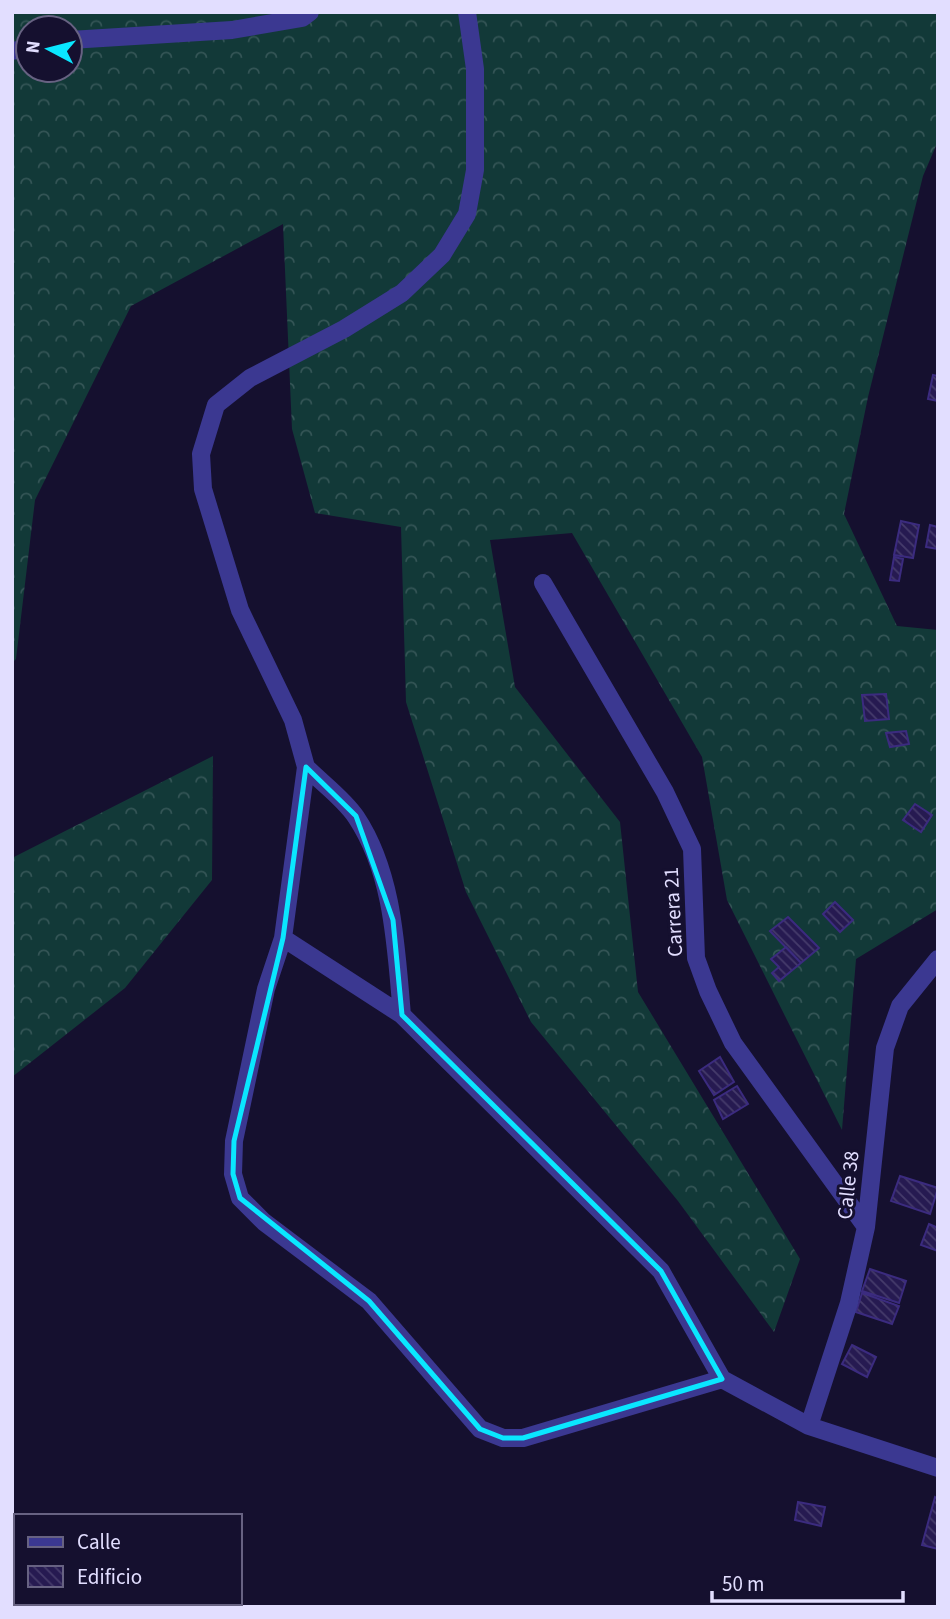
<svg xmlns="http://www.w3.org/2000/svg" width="950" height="1619" font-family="'Source Sans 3',sans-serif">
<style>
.forest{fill:url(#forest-crowns);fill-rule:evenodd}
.building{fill:url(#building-back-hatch);stroke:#3b2b7f;stroke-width:2}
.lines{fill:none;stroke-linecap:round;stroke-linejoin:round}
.minor{stroke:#3b3891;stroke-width:18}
.marked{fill:none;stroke:#0ae7ff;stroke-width:5;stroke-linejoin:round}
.labels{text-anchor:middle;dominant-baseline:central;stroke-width:6;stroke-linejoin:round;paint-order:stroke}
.street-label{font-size:21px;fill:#e2deff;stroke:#15102f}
</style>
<defs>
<pattern id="forest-crowns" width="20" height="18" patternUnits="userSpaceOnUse" patternTransform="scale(1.75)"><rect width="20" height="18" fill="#123938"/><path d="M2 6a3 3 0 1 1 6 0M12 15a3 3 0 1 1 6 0" fill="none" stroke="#345556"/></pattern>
<pattern id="building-back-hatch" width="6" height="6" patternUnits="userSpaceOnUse" patternTransform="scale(1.75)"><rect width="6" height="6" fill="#261a51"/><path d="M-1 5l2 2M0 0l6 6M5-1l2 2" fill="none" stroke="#453b6b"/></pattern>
</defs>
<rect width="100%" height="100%" fill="#15102f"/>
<path class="forest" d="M 12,12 L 938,12 L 938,141 L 923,176 L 868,397 L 844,514 L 897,626 L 938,630 L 938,909 L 856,959 L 842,1130 L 727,900 L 702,757 L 572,533 L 490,540 L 515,687 L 620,822 L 638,992 L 800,1259 L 774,1332 L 678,1201 L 531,1022 L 466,892 L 406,702 L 401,527 L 315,513 L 292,429 L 283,224 L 131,306 L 35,500 L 16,659 L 12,663 ZM 28,28 L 70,28 L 70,70 L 28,70 Z
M 213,756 L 212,880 L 125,988 L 12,1077 L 12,858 Z"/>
<path class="building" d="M 933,375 L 938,376 L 938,401 L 928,399 Z
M 901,521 L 919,525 L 913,558 L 894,555 Z
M 930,525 L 938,527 L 938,549 L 926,547 Z
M 894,557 L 903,559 L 899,581 L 890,580 Z
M 886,694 L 889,719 L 865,721 L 862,695 Z
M 906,731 L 909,744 L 890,747 L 886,733 Z
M 915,804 L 932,815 L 921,832 L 903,820 Z
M 835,902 L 853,920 L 840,932 L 823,914 Z
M 788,917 L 819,948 L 801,963 L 770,931 Z
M 786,947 L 801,963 L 779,981 L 772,973 L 779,967 L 771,959 Z
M 720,1057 L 734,1082 L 714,1095 L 699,1071 Z
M 737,1086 L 748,1104 L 723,1119 L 714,1100 Z
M 900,1176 L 938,1188 L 930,1214 L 891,1201 Z
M 929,1224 L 938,1228 L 938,1251 L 921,1245 Z
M 870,1269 L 906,1281 L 899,1303 L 862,1291 Z
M 862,1293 L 899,1306 L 892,1324 L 856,1312 Z
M 852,1345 L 876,1357 L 867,1377 L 842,1364 Z
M 935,1497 L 938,1499 L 938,1549 L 922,1545 Z
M 798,1502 L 825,1507 L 821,1526 L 795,1520 Z"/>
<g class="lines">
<path class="minor" d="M 467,12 L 475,69 L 475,170 L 467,214 L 442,255 L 402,293 L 344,329 L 250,378 L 216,405 L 201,454 L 203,489 L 240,610 L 293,720 L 306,767 L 283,938 L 266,989 L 234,1141 L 233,1174 L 240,1198 L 264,1222 L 369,1301 L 480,1429 L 503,1438 L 523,1438 L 722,1379
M 70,40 L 232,30 L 302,18 L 310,12
M 12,51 L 28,48
M 543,583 L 665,792 L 692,849 L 696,958 L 708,991 L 733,1043 L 866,1227
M 306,767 C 322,783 344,799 356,817 C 394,874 396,950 402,1015
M 283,938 L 402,1015 L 661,1271 L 722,1379 L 809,1426 L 938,1468
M 809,1426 L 849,1303 L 866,1227 L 885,1048 L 900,1006 L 938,959"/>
</g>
<path class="marked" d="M 306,767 L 356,816 L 393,920 L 402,1015 L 661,1271 L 722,1379 L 523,1438 L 503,1438 L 480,1429 L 369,1301 L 240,1198 L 233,1174 L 234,1141 L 283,938 Z"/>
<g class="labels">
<g class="street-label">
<text transform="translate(673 912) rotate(-93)">Carrera 21</text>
<text transform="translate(848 1185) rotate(-84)">Calle 38</text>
</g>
</g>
<rect width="950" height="1619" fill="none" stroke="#e2deff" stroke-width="28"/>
<rect x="14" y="1514" width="228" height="91" fill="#15102f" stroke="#676282" stroke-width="2"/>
<rect x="28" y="1537" width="35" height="10" fill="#3b3891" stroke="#676282" stroke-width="2"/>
<text x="77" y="1549" font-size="21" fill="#e2deff">Calle</text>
<rect x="28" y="1566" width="35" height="21" fill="url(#building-back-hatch)" stroke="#676282" stroke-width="2"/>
<text x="77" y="1584" font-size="21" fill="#e2deff">Edificio</text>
<g transform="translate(49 49) rotate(277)"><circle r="33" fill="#15102f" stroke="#676282" stroke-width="2"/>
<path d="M0-5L12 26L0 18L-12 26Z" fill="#0ae7ff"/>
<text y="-10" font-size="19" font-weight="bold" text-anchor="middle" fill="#e2deff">N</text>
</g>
<path d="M712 1591v10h191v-10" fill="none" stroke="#e2deff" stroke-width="3.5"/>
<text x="722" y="1591" font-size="21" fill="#e2deff" stroke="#15102f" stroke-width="5" paint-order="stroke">50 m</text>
</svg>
